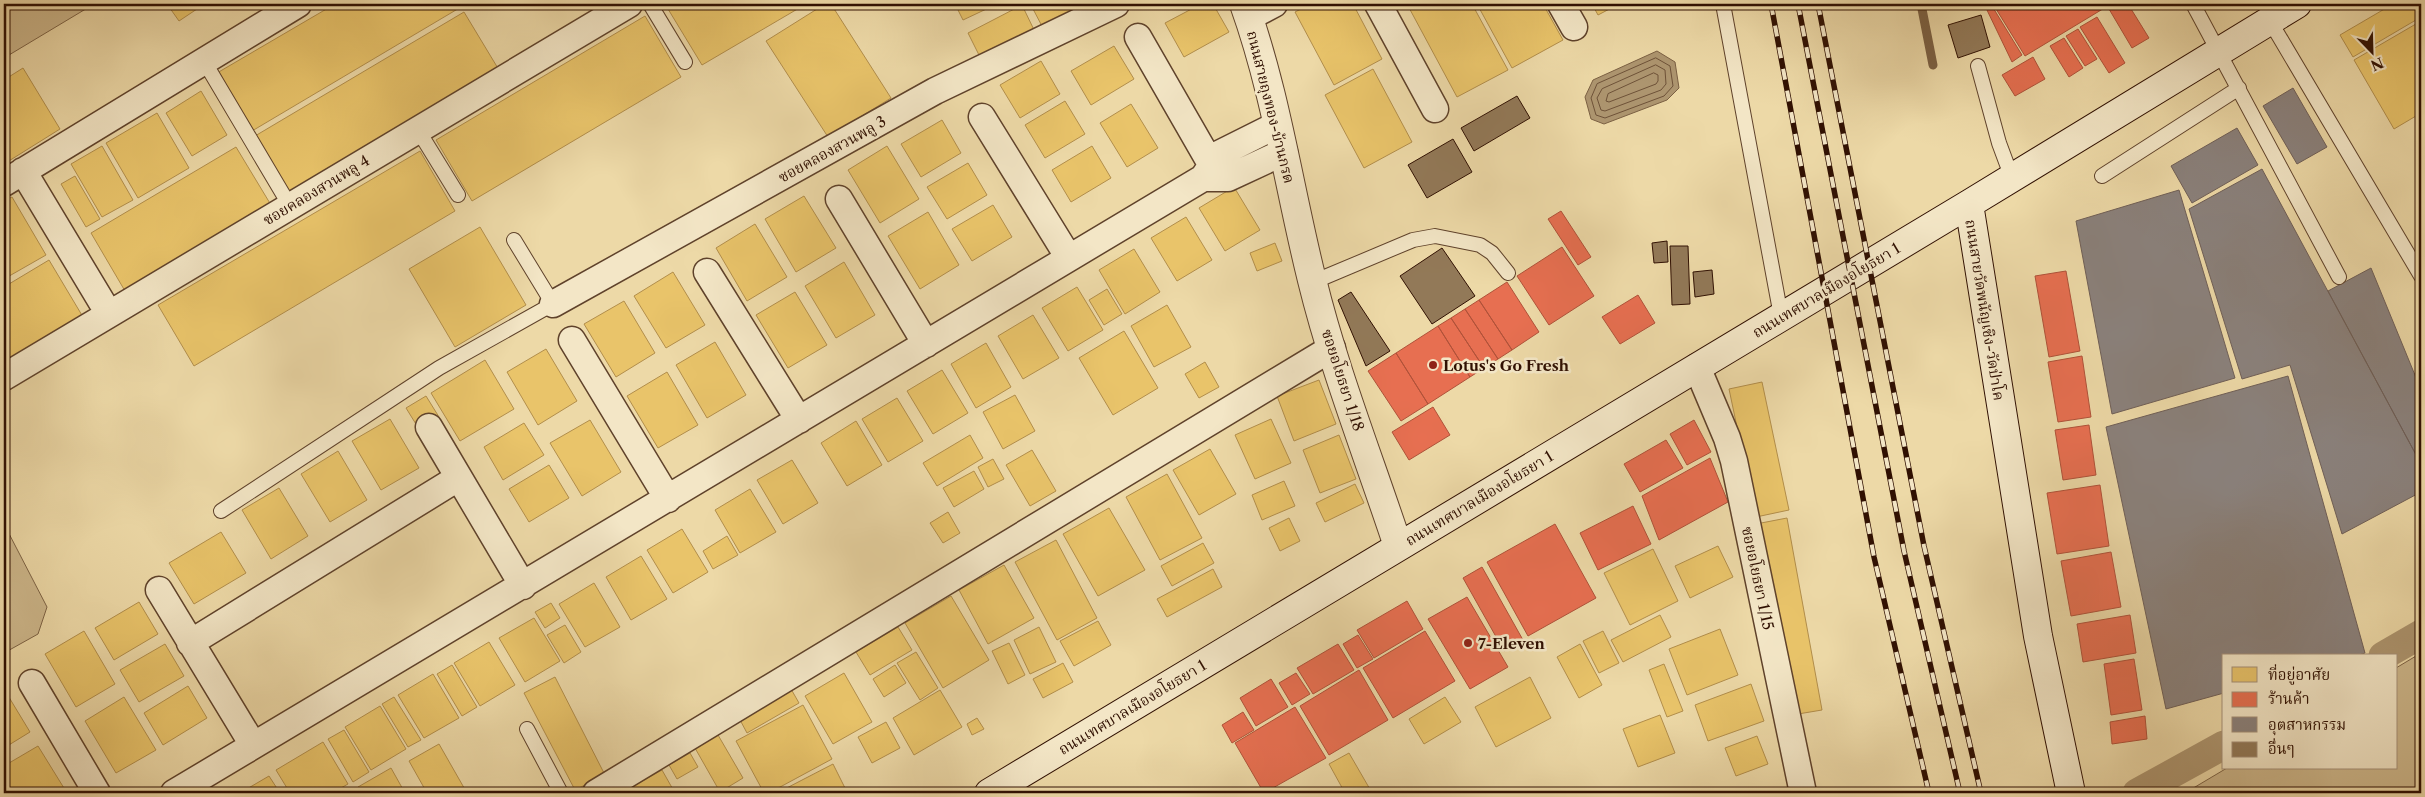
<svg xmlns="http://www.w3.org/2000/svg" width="2425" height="797" font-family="'Libre Caslon Text','Noto Serif Thai',serif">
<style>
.green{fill:#cdb78b;stroke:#7e6446}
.water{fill:#ad956f;stroke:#7b6043}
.homes{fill:#e9c46a;stroke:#b28e4b}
.shops{fill:#e76f51;stroke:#b05239}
.industry{fill:#8a817c;stroke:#6f5f57}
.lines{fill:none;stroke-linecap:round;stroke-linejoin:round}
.shore{stroke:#6e5238;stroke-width:1}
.stream{stroke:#7b6043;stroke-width:9}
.canal{stroke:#ad956f;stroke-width:29}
.building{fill:#927958;stroke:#301002}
.service-casing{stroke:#5f422b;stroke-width:16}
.minor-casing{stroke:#5f422b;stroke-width:29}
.tertiary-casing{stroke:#5f422b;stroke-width:30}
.secondary-casing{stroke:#301002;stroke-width:30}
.service{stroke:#f3e6c6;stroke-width:14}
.minor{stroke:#f3e6c6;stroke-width:26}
.tertiary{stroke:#f3e6c6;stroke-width:28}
.secondary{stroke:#f3e6c6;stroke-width:28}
.rail-casing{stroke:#301002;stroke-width:5.5}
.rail{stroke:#f3e6c6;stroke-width:4;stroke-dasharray:11;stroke-linecap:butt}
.poi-dot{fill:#8f2418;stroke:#f3e6c6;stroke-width:2}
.labels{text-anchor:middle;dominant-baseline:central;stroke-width:5;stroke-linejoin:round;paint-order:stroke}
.street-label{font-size:15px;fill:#301002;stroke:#f3e6c6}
.poi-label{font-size:15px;font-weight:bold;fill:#301002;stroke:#f3e6c6;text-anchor:start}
</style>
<rect width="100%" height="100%" fill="#edd9a7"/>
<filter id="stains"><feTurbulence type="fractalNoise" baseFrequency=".004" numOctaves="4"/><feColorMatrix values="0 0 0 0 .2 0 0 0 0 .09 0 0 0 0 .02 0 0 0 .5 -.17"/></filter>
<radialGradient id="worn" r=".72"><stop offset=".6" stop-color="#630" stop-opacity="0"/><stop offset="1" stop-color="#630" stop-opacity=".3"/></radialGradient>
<path class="green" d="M 4,4 L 94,4 L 4,58 Z
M 4,524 L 47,607 L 38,634 L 4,653 Z
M 2421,653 L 2421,793 L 2185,793 L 2227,768 L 2396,768 L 2396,668 Z"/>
<path class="water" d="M 1657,51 L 1675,62 L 1679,88 L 1667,100 L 1604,124 L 1591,119 L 1585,97 L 1593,80 Z"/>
<path class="homes" d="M 167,4 L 202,4 L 203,5 L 179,21 Z
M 335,4 L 459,4 L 461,7 L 252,131 L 217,73 Z
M 665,4 L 806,4 L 702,65 Z
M 825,4 L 831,4 L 891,98 L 828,137 L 766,41 Z
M 966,4 L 997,4 L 963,20 L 957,8 Z
M 1038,4 L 1090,4 L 1044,30 L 1032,7 Z
M 1201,4 L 1213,4 L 1229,32 L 1184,57 L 1165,23 Z
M 1311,4 L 1353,4 L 1382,59 L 1334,85 L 1295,12 Z
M 1407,4 L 1472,4 L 1508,70 L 1457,97 Z
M 1477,4 L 1543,4 L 1563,40 L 1512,68 Z
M 1592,4 L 1619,4 L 1598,15 Z
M 2393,4 L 2416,4 L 2421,17 L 2353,57 L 2340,35 Z
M 1022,5 L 1036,34 L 982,61 L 968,33 Z
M 464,12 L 499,70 L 289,193 L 255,136 Z
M 645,16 L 681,77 L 472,201 L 436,140 Z
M 2421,21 L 2421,113 L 2394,129 L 2354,60 Z
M 1114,46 L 1134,79 L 1091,105 L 1071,71 Z
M 1041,61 L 1060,94 L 1020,118 L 1000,85 Z
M 23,68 L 60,129 L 4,164 L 4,80 Z
M 1373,69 L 1412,142 L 1364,168 L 1325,95 Z
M 201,91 L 227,135 L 192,156 L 166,113 Z
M 1065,101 L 1085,134 L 1045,158 L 1025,125 Z
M 1131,104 L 1158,148 L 1127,167 L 1100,123 Z
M 157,113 L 189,168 L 138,198 L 106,143 Z
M 942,120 L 961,153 L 921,177 L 901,144 Z
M 102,146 L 133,200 L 102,217 L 71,164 Z
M 887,146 L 919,199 L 880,223 L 848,170 Z
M 1092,146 L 1111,178 L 1071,202 L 1052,170 Z
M 236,147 L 271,205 L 125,291 L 91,233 Z
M 420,151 L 455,211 L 194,366 L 158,305 Z
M 968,163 L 987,195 L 947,219 L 927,187 Z
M 75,176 L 100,219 L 86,227 L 61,184 Z
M 1234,187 L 1260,230 L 1225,251 L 1199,208 Z
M 804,196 L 836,248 L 796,272 L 765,219 Z
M 12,197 L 46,255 L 4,279 L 4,201 Z
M 993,205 L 1012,237 L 972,261 L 952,229 Z
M 928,212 L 959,265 L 920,289 L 888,236 Z
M 1186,217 L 1212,260 L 1177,281 L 1151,238 Z
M 755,224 L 787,277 L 747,301 L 716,248 Z
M 480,227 L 526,305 L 455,347 L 409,269 Z
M 1275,243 L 1282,261 L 1257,271 L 1250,253 Z
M 1134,249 L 1160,292 L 1125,314 L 1099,270 Z
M 49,260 L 83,317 L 4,364 L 4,287 Z
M 844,262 L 875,315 L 836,338 L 805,286 Z
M 673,272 L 705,325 L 666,348 L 634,296 Z
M 1077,287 L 1103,330 L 1068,351 L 1042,308 Z
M 1107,289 L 1122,314 L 1104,325 L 1089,300 Z
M 795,292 L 827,345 L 788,368 L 756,315 Z
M 624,301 L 655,353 L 616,377 L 584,324 Z
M 1167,305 L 1191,347 L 1154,367 L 1131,326 Z
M 1033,315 L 1059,358 L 1023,379 L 998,336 Z
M 1124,331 L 1158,388 L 1113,415 L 1079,358 Z
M 715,342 L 746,395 L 707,418 L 676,365 Z
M 986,343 L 1011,387 L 976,408 L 951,364 Z
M 546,349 L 577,401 L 538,425 L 507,372 Z
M 485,360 L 514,409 L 460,441 L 431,393 Z
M 1205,362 L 1219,387 L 1199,398 L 1185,374 Z
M 942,370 L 968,413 L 933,434 L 907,391 Z
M 667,372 L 698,425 L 658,448 L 627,396 Z
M 1319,380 L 1336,424 L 1294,441 L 1277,396 Z
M 1762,382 L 1789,510 L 1756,517 L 1729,389 Z
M 1015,395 L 1035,431 L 1003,449 L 983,412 Z
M 426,396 L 439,417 L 419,429 L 406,408 Z
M 897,398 L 923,441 L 888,462 L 862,419 Z
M 390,419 L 419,468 L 381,490 L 352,441 Z
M 1271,419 L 1291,463 L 1255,479 L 1235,435 Z
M 590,420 L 621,472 L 582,496 L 550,443 Z
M 856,421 L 882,465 L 847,486 L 821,443 Z
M 524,423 L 544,455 L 503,480 L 484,447 Z
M 970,435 L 983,458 L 937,486 L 923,463 Z
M 1339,435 L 1356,479 L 1320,493 L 1303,450 Z
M 1210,449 L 1236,494 L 1199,515 L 1173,470 Z
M 1032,450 L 1056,491 L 1030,506 L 1006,465 Z
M 338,451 L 367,500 L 330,522 L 301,474 Z
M 993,459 L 1004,479 L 988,487 L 978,467 Z
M 792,460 L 818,503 L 783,524 L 757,480 Z
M 549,465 L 569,498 L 529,522 L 509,489 Z
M 974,471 L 984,489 L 954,507 L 943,488 Z
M 1167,474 L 1202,538 L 1160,560 L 1126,497 Z
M 1284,481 L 1295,506 L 1262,520 L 1252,495 Z
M 1355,484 L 1364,503 L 1325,522 L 1316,503 Z
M 279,488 L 308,536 L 271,559 L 242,510 Z
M 750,489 L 776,532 L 740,553 L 715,510 Z
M 1109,508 L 1145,570 L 1098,596 L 1063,534 Z
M 948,512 L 960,533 L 943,543 L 930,523 Z
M 1289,518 L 1300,541 L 1280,551 L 1269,528 Z
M 1787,518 L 1822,710 L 1792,715 L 1756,524 Z
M 682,529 L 708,572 L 673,593 L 647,550 Z
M 221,532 L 246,573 L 194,604 L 169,563 Z
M 727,536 L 738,555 L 713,569 L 703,551 Z
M 1056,540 L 1097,618 L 1057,640 L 1015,562 Z
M 1203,543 L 1214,563 L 1172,586 L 1161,566 Z
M 1718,546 L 1733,577 L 1690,598 L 1675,566 Z
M 1653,549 L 1678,601 L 1630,625 L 1604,573 Z
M 641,556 L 667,599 L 631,620 L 606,577 Z
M 1004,565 L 1034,618 L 988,644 L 959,590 Z
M 1213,569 L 1222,587 L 1167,617 L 1157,599 Z
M 594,583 L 620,627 L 585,647 L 559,604 Z
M 951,596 L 989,660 L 943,688 L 905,623 Z
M 139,602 L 158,634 L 114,660 L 95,628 Z
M 551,603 L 560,618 L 545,628 L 535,612 Z
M 1660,615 L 1671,637 L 1623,662 L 1611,640 Z
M 534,618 L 560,661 L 525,682 L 499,638 Z
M 1098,621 L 1111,645 L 1074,666 L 1060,641 Z
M 565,625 L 581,652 L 564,663 L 547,635 Z
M 898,627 L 912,650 L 870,675 L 856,652 Z
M 1039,627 L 1056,662 L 1030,674 L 1014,640 Z
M 1720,629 L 1738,675 L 1687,695 L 1669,649 Z
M 84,631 L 115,684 L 76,707 L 45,654 Z
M 1603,631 L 1619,663 L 1599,673 L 1583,641 Z
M 489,642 L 515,685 L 480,706 L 454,663 Z
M 1009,643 L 1025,675 L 1008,684 L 992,651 Z
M 165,644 L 184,676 L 139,702 L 120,670 Z
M 1580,644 L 1602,685 L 1579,698 L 1557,657 Z
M 916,652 L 938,688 L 920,700 L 897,663 Z
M 1063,663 L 1073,682 L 1043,698 L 1033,679 Z
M 1664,664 L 1683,711 L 1667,717 L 1649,670 Z
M 452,665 L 477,707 L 462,716 L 437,674 Z
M 895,665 L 906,683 L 884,697 L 873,679 Z
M 844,673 L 872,722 L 833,744 L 805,696 Z
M 433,674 L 459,718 L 424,738 L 398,695 Z
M 555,677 L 605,775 L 575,790 L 524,693 Z
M 1530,677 L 1551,718 L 1496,747 L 1475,707 Z
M 1751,684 L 1764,721 L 1708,741 L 1695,705 Z
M 188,686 L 207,718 L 163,745 L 144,713 Z
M 4,689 L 30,732 L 4,748 Z
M 791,689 L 799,703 L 747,733 L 739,718 Z
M 940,690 L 962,727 L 914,755 L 893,718 Z
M 124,697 L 156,750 L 116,773 L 85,721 Z
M 394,697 L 421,740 L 408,747 L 382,704 Z
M 1445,697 L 1461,722 L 1424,744 L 1409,719 Z
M 803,705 L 832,759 L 769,793 L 764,793 L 736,741 Z
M 380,706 L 406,749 L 371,770 L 345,727 Z
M 1660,715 L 1675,753 L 1638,767 L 1623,729 Z
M 977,718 L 984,729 L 972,735 L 967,724 Z
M 886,722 L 900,748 L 872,763 L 858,737 Z
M 344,730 L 369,772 L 353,782 L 328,739 Z
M 718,735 L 743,778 L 720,792 L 695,748 Z
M 1757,736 L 1768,764 L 1736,776 L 1725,748 Z
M 323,742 L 348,784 L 332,793 L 290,793 L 276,770 Z
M 439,744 L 467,793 L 427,793 L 409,761 Z
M 38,746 L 67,793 L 13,793 L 4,777 L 4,766 Z
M 690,753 L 698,767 L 677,779 L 669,765 Z
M 1349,753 L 1371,791 L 1367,793 L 1345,793 L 1329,764 Z
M 833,764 L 845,788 L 835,793 L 777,793 Z
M 391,768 L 405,793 L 361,793 L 358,787 Z
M 662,770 L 675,793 L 621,793 Z
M 269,776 L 280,793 L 240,793 Z"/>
<path class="shops" d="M 1993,4 L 2111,4 L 2025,56 Z
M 2117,4 L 2128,4 L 2149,38 L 2132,48 L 2109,9 Z
M 1992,6 L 2022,55 L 2012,62 L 1986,8 Z
M 2097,17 L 2125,63 L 2109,73 L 2080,27 Z
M 2078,29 L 2097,59 L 2085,66 L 2066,36 Z
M 2064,38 L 2083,68 L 2069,77 L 2050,46 Z
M 2033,57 L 2045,79 L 2015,96 L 2002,75 Z
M 1561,211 L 1591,257 L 1578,265 L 1548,219 Z
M 1562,247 L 1594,296 L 1549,325 L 1517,276 Z
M 2066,271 L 2080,351 L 2049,357 L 2035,276 Z
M 1507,282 L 1539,332 L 1512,350 L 1479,300 Z
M 1638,295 L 1655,323 L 1620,344 L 1602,317 Z
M 1479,300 L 1512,350 L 1498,359 L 1465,309 Z
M 1465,309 L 1498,359 L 1484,368 L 1451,318 Z
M 1451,318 L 1484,368 L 1470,377 L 1438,326 Z
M 1438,326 L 1470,377 L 1428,404 L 1396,353 Z
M 1396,353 L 1428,404 L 1401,421 L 1368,371 Z
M 2082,356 L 2091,417 L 2058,422 L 2048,362 Z
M 1433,407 L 1450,435 L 1409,460 L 1392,432 Z
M 1694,420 L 1711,452 L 1687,465 L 1670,434 Z
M 2089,425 L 2096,475 L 2063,480 L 2055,430 Z
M 1666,440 L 1683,468 L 1640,492 L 1624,464 Z
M 1710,458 L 1728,502 L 1659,540 L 1642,496 Z
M 2100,485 L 2109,546 L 2057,554 L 2047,493 Z
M 1633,506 L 1651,544 L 1598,570 L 1580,533 Z
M 1555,524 L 1596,598 L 1528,636 L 1487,562 Z
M 2111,552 L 2121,607 L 2071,616 L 2061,561 Z
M 1482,567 L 1523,640 L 1504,651 L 1463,578 Z
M 1467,597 L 1508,667 L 1470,689 L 1428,619 Z
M 1407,601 L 1423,629 L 1374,658 L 1357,630 Z
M 2130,615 L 2136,653 L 2083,662 L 2077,624 Z
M 1425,631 L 1455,681 L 1393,718 L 1363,668 Z
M 1358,635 L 1373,659 L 1357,668 L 1343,644 Z
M 1338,644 L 1354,670 L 1313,694 L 1297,668 Z
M 2134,659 L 2142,710 L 2111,715 L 2104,664 Z
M 1359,670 L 1388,720 L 1329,755 L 1300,706 Z
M 1296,673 L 1310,694 L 1292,705 L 1279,683 Z
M 1271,679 L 1288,707 L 1256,726 L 1240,698 Z
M 1295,707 L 1326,758 L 1264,793 L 1235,743 Z
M 1243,712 L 1254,730 L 1232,743 L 1222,725 Z
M 2145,716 L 2147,739 L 2112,744 L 2110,722 Z"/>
<path class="industry" d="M 2293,88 L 2327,147 L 2297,164 L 2263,106 Z
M 2237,128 L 2258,165 L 2192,203 L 2171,166 Z
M 2262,169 L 2421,464 L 2421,492 L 2342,534 L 2290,365 L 2242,379 L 2189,209 Z
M 2179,190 L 2235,378 L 2112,414 L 2076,221 Z
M 2371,268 L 2417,380 L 2421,385 L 2421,464 L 2328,291 Z
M 2288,376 L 2365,653 L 2356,656 L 2224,656 L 2224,693 L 2166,709 L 2106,427 Z"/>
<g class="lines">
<path class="shore" d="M 1656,58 L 1670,66 L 1673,86 L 1664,96 L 1605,118 L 1596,115 L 1591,98 L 1597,84 Z
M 1656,65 L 1665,70 L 1666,84 L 1661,90 L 1605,111 L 1601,110 L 1597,98 L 1602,89 Z
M 1654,73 L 1658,75 L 1658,81 L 1656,84 L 1609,102 L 1606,101 L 1608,94 Z"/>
<path class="stream" d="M 1921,4 L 1933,65"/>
<path class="canal" d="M 2383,656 L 2421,634
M 2137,793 L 2224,745"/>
</g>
<path class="building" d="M 1981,15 L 1990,47 L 1958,58 L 1948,25 Z
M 1517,96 L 1530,118 L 1474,151 L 1461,128 Z
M 1453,139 L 1472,172 L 1427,198 L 1408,165 Z
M 1667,241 L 1668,262 L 1654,263 L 1652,243 Z
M 1670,246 L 1688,246 L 1690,304 L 1672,305 Z
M 1442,248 L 1475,296 L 1432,324 L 1400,276 Z
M 1712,270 L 1714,294 L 1695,297 L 1693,272 Z
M 1351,292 L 1390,351 L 1366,366 L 1338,300 Z"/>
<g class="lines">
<g class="service-casing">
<path id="service" d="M 650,4 L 685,62
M 1723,4 L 1781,316
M 2193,4 L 2339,277
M 2270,21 L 2421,276
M 204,61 L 290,206
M 1978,66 L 1999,143 L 2012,178
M 418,130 L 458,195
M 2102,176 L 2239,88
M 1313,282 L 1413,240 L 1435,236 L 1480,245 L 1492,253 L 1508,273
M 221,511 L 439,368 L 553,304 L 514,240
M 527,729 L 561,793"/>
</g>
<g class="minor-casing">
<path id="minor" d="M 1378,4 L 1435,109
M 1561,4 L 1574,27
M 1249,17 L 1274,4
M 1138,37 L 1211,164
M 982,117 L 1069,258
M 23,171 L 109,314
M 1203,178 L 1228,178 L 1284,152
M 4,183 L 298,4
M 839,199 L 926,344
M 707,272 L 799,420
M 553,304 L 935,91 L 1116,4
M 572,340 L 668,499
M 1697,367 L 1727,438 L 1734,461 L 1803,793
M 4,377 L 629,4
M 429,427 L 523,586
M 159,590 L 253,745
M 190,643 L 458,478
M 32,683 L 97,793
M 174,793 L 1203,178 L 1219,154 L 1277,125
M 596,793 L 1332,348"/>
</g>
<g class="tertiary-casing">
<path id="tertiary" d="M 1244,4 C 1276,93 1289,188 1312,280 C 1334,370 1369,458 1398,546"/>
</g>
<g class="secondary-casing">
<path id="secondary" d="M 1969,204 L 2038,636 L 2071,793
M 989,793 L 1969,204 L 2297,4"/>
</g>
<use href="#service" class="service"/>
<use href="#minor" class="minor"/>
<use href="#tertiary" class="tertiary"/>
<use href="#secondary" class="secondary"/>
<g class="rail-casing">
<path id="rail" d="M 1771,4 L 1874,557 L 1929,793
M 1798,4 L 1904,551 L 1960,793
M 1818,4 L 1924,546 L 1981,793"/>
</g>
<use href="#rail" class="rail"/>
</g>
<g class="poi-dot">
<circle cx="1433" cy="365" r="5"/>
<circle cx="1468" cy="643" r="5"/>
</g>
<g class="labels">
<g class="street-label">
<text transform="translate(1271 107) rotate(76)">ถนนสายถุงทอง-บ้านกรด</text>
<text transform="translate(832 149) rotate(-29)">ซอยคลองสวนพลู 3</text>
<text transform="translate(316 190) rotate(-31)">ซอยคลองสวนพลู 4</text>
<text transform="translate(1826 290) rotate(-31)">ถนนเทศบาลเมืองอโยธยา 1</text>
<text transform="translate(1985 310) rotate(81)">ถนนสายวัดพนัญเชิง-วัดป่าโค</text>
<text transform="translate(1343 380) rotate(72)">ซอยอโยธยา 1/18</text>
<text transform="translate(1479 498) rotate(-31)">ถนนเทศบาลเมืองอโยธยา 1</text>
<text transform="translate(1758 578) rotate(78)">ซอยอโยธยา 1/15</text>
<text transform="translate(1132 707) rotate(-31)">ถนนเทศบาลเมืองอโยธยา 1</text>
</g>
<g class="poi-label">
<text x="1443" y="365">Lotus's Go Fresh</text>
<text x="1478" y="643">7-Eleven</text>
</g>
</g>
<rect width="2425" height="797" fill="none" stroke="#edd9a7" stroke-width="20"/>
<rect x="5" y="5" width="2415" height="787" fill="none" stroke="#301002" stroke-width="2.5"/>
<rect x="10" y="10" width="2405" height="777" fill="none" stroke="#301002"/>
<rect x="2222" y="654" width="175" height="115" fill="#f3e6c6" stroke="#a59078"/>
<rect x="2232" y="667" width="25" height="15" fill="#e9c46a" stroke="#a59078"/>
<text x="2268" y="680" font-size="15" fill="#301002">ที่อยู่อาศัย</text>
<rect x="2232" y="692" width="25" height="15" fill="#e76f51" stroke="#a59078"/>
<text x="2268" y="704" font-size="15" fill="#301002">ร้านค้า</text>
<rect x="2232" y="717" width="25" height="15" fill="#8a817c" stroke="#a59078"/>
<text x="2268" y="730" font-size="15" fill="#301002">อุตสาหกรรม</text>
<rect x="2232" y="742" width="25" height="15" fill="#927958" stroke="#a59078"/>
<text x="2268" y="754" font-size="15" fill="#301002">อื่นๆ</text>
<g transform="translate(2372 52) rotate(157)" stroke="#f3e6c6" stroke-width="4" paint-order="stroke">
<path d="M0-4L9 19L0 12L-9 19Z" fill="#301002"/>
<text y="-8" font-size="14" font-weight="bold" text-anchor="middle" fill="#301002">N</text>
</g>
<rect width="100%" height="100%" filter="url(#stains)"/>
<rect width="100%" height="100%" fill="url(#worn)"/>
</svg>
